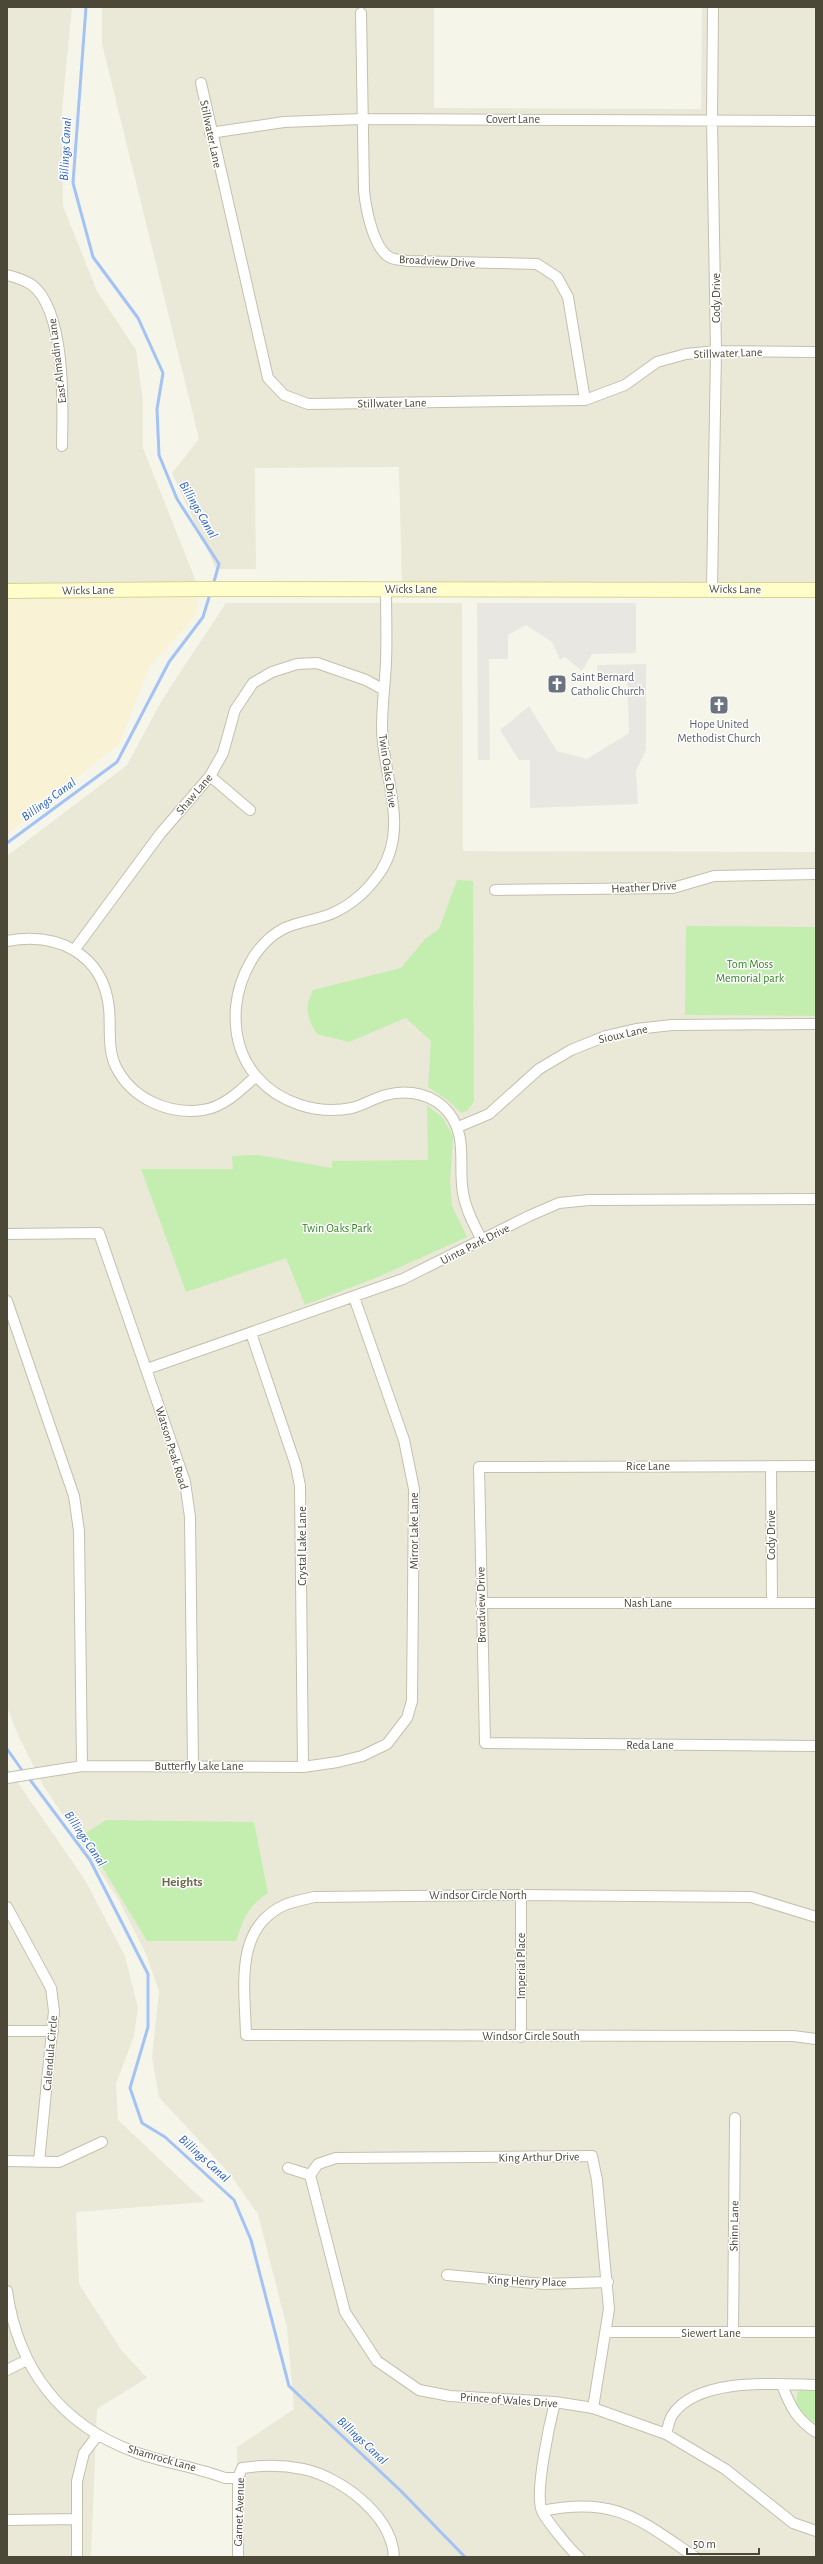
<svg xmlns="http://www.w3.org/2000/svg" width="823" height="2564" font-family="'Alegreya Sans',sans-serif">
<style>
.residential{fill:#eae9d8}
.commercial{fill:#f9f2d5}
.green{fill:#c4edb0}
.parking{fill:#e8e7e2}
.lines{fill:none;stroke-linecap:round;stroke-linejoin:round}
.stream{stroke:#a3c2f6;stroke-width:3}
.minor-casing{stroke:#c3c0ac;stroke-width:12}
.secondary-casing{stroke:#d6d495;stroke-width:16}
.minor{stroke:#fff;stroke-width:10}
.secondary{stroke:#fffecb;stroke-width:14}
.labels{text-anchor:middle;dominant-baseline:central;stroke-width:3;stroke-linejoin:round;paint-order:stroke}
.street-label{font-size:12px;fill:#4b4837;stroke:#fff}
.worship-label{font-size:12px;fill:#5b616d;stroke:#fff;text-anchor:start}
.park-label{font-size:12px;fill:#338324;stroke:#fff}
.water-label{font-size:13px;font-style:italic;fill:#265dc1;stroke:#fff}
.neighbourhood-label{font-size:13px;font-weight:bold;fill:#6f694d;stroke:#fff}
</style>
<rect width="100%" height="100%" fill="#f6f5ea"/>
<path class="residential" d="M 7,7 L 72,7 L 62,110 L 63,206 L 97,291 L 136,350 L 143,402 L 143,448 L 199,589 L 7,591 Z
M 102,7 L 434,7 L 434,108 L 701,109 L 702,7 L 816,7 L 816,588 L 402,589 L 399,467 L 255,468 L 256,569 L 216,569 L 172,473 L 199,439 L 102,44 Z
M 226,603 L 462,603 L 463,851 L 816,852 L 816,2557 L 237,2557 L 237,2447 L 294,2409 L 287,2328 L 258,2214 L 229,2173 L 159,2097 L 152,2058 L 159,1991 L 146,1954 L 118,1899 L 43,1785 L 18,1735 L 7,1707 L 7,856 L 127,765 L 162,700 Z
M 7,1767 L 85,1880 L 125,1956 L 138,2008 L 134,2036 L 116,2084 L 118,2120 L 205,2202 L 76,2212 L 79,2284 L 122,2351 L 147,2378 L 97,2409 L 91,2557 L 7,2557 Z"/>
<path class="commercial" d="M 199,589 L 196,615 L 149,667 L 119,744 L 7,834 L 7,591 Z"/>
<path class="green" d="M 457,880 L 473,881 L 474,1102 L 467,1111 L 461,1113 L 449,1101 L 428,1087 L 431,1041 L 406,1018 L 349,1042 L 317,1034 C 306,1015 304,1010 313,990 L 401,968 L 425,939 L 439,929 Z
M 686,926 L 816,927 L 816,1016 L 685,1015 Z
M 427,1105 L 443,1118 L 453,1136 L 450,1181 L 452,1206 L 467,1237 L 378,1277 L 305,1305 L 286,1258 L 186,1292 L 141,1169 L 233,1169 L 232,1156 L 259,1155 L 332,1168 L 332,1161 L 428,1160 Z
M 106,1820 L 254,1822 L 268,1893 C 247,1907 244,1918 236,1941 L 147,1941 L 83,1835 Z
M 803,2389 L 816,2389 L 816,2424 C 804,2414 792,2409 798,2392 Z"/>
<path class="parking" d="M 477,603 L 636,603 L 636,653 L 592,654 L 582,671 L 565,657 L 560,660 L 552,642 L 526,625 L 508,635 L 508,659 L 489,659 L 490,760 L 478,760 Z
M 646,664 L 646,750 L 636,771 L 638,804 L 530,808 L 530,760 L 519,760 L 500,730 L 529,706 L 557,751 L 587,759 L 629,733 L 627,678 L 598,677 L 597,665 Z"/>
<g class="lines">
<path class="stream" d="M 86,7 L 73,183 L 93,257 L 138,318 L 163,373 L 157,409 L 159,455 L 177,499 L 219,564 L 213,585
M 7,843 L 117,762 L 169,662 L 203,617 L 210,594
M 7,1749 L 24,1773
M 28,1777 L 90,1860 L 148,1974 L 148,2027 L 130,2088 L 142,2123 L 165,2137 L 234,2200 L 251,2240 L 289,2386 L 401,2491 L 465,2557"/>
<g class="minor-casing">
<path id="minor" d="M 361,13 L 364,191 C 366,209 373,247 389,257 C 394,260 402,260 408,261 L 537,264 L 557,277 L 568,297 L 585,400
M 201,83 L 268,378 L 284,395 L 308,404 L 585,400 L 625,385 L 657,362 L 686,354 L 716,351 L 816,352
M 210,133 L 284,122 L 361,119 L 816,121
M 7,275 C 15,277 26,281 32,285 C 66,311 63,406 62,446
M 712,588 L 716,351 L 712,120 L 713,7
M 386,589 C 386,613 387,638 386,662 C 385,684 382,705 382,727 C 382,775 410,825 381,871 C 369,889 353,904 333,913 C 318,920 300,921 285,928 C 256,942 239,977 236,1007 C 234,1032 240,1057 256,1076 C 279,1103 317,1115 352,1108 C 364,1105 374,1098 386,1095 C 409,1089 434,1094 449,1113 C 468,1138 458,1165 463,1193 C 466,1210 474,1225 482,1240
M 210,776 L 250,810
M 495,890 L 673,888 L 714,876 L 816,874
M 7,941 C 57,932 103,953 109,1008 C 111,1027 107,1049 116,1067 C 132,1099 169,1115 203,1110 C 224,1107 241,1090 256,1076
M 75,949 L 160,834 L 210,776 L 223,753 L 235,710 L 253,683 L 272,672 L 297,664 L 317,663 L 366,680 L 384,690
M 458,1127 L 489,1114 L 539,1069 L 571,1050 L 606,1036 L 636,1029 L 672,1025 L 816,1024
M 7,1234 L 99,1233 L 185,1482 L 190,1517 L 193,1765
M 7,1301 L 74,1496 L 79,1531 L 82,1766
M 251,1333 L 296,1466 L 300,1486 L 303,1767
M 147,1369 L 403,1279 L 529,1216 L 559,1203 L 589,1200 L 816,1199
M 771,1466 L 772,1603
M 816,1466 L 479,1467 L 485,1743 L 816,1746
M 481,1603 L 816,1603
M 7,1778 L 82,1766 L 303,1767 L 338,1762 L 362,1756 L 387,1744 L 407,1718 L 412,1701 L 414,1489 L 404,1440 L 354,1297
M 521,1895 L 521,2037
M 7,1907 L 51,1988 L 54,2011 L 39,2162
M 816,1917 L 751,1897 L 521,1895 L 314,1897 C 305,1899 296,1901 287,1904 C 233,1926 245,1988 246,2035 L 793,2036 L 816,2039
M 7,2031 L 53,2031
M 7,2161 L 59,2162 L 102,2142
M 288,2168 L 310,2175
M 310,2175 L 345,2312 L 377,2361 L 419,2390 L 450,2396 L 555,2402 L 593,2408 L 666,2434 L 725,2469 L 793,2523 L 816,2531
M 310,2175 L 318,2164 L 336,2158 L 592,2156 L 597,2180 L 609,2309 L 593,2408
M 447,2275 L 544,2284 L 608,2282
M 7,2291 C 18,2369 61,2425 135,2452 C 164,2463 196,2467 225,2478 L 238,2478
M 606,2332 L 816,2332
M 733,2333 L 735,2118
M 7,2370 L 27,2360
M 782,2385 C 790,2406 797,2420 816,2432
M 555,2402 C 550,2422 534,2494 542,2511 C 546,2520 571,2551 579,2557
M 666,2434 C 668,2428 669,2419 673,2414 C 699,2377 776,2384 816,2385
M 542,2511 C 614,2496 638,2518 695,2557
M 7,2520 L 77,2519
M 77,2557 L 77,2481 L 84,2453 L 97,2436
M 238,2557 L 238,2478 L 242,2468 C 262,2465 283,2465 303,2469 C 341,2477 392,2515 394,2557"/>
</g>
<g class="secondary-casing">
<path id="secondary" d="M 7,591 L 199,589 L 816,590"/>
</g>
<use href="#minor" class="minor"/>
<use href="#secondary" class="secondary"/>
</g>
<defs>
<g id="church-square" transform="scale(1)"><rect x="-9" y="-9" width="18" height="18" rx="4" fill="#6b7280" stroke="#fff"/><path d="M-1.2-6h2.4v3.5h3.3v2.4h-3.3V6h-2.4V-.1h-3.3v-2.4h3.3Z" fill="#fff"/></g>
</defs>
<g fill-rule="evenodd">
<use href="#church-square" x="557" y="684"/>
<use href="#church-square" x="719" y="705"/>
</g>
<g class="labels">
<g class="street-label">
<text x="513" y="119">Covert Lane</text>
<text transform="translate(211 134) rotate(78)">Stillwater Lane</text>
<text transform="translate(437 261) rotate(3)">Broadview Drive</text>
<text transform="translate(716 298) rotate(-90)">Cody Drive</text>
<text transform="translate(728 353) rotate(-2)">Stillwater Lane</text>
<text transform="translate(57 361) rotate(-97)">East Almadin Lane</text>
<text transform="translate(392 403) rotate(-1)">Stillwater Lane</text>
<text x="411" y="589">Wicks Lane</text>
<text transform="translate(735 589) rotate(1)">Wicks Lane</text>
<text transform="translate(88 590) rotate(-1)">Wicks Lane</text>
<text transform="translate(388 771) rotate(82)">Twin Oaks Drive</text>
<text transform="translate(194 794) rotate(-50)">Shaw Lane</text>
<text transform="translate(644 887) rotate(-3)">Heather Drive</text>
<text transform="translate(623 1034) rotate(-13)">Sioux Lane</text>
<text transform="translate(475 1244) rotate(-27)">Uinta Park Drive</text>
<text transform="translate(172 1448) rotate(73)">Watson Peak Road</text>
<text x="648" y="1466">Rice Lane</text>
<text transform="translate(414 1531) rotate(-90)">Mirror Lake Lane</text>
<text transform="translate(771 1535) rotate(-90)">Cody Drive</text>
<text transform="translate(302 1546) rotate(-90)">Crystal Lake Lane</text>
<text x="648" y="1603">Nash Lane</text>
<text transform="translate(481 1605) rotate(-91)">Broadview Drive</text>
<text x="650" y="1745">Reda Lane</text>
<text x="199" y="1766">Butterfly Lake Lane</text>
<text x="478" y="1895">Windsor Circle North</text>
<text transform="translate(521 1966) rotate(-90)">Imperial Place</text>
<text x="531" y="2036">Windsor Circle South</text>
<text transform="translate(50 2053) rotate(-85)">Calendula Circle</text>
<text transform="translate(539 2157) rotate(-1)">King Arthur Drive</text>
<text transform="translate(734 2226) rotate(-89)">Shinn Lane</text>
<text transform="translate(527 2281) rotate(2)">King Henry Place</text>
<text x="711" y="2333">Siewert Lane</text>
<text transform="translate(509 2400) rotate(4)">Prince of Wales Drive</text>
<text transform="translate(162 2458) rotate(16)">Shamrock Lane</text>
<text transform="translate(239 2512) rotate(-88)">Garnet Avenue</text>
</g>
<g class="worship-label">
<text x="571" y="677">Saint Bernard<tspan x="571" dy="14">Catholic Church</tspan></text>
<text x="719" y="724" text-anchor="middle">Hope United<tspan x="719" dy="14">Methodist Church</tspan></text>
</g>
<g class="park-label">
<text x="750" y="964">Tom Moss<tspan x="750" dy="14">Memorial park</tspan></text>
<text x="337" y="1228">Twin Oaks Park</text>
</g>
<g class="water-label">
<text transform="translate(66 149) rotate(-87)">Billings Canal</text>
<text transform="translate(198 510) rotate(60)">Billings Canal</text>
<text transform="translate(49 800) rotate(-36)">Billings Canal</text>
<text transform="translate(85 1839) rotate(56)">Billings Canal</text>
<text transform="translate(204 2159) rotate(42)">Billings Canal</text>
<text transform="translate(362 2441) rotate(43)">Billings Canal</text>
</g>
<g class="neighbourhood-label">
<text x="182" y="1882">Heights</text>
</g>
</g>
<rect width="823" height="2564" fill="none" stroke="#4b4837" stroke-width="16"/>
<path d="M687 2548v6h72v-6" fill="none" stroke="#4b4837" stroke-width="2"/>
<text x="693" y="2548" font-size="12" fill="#4b4837" stroke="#ffffff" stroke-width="3" paint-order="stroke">50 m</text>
</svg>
